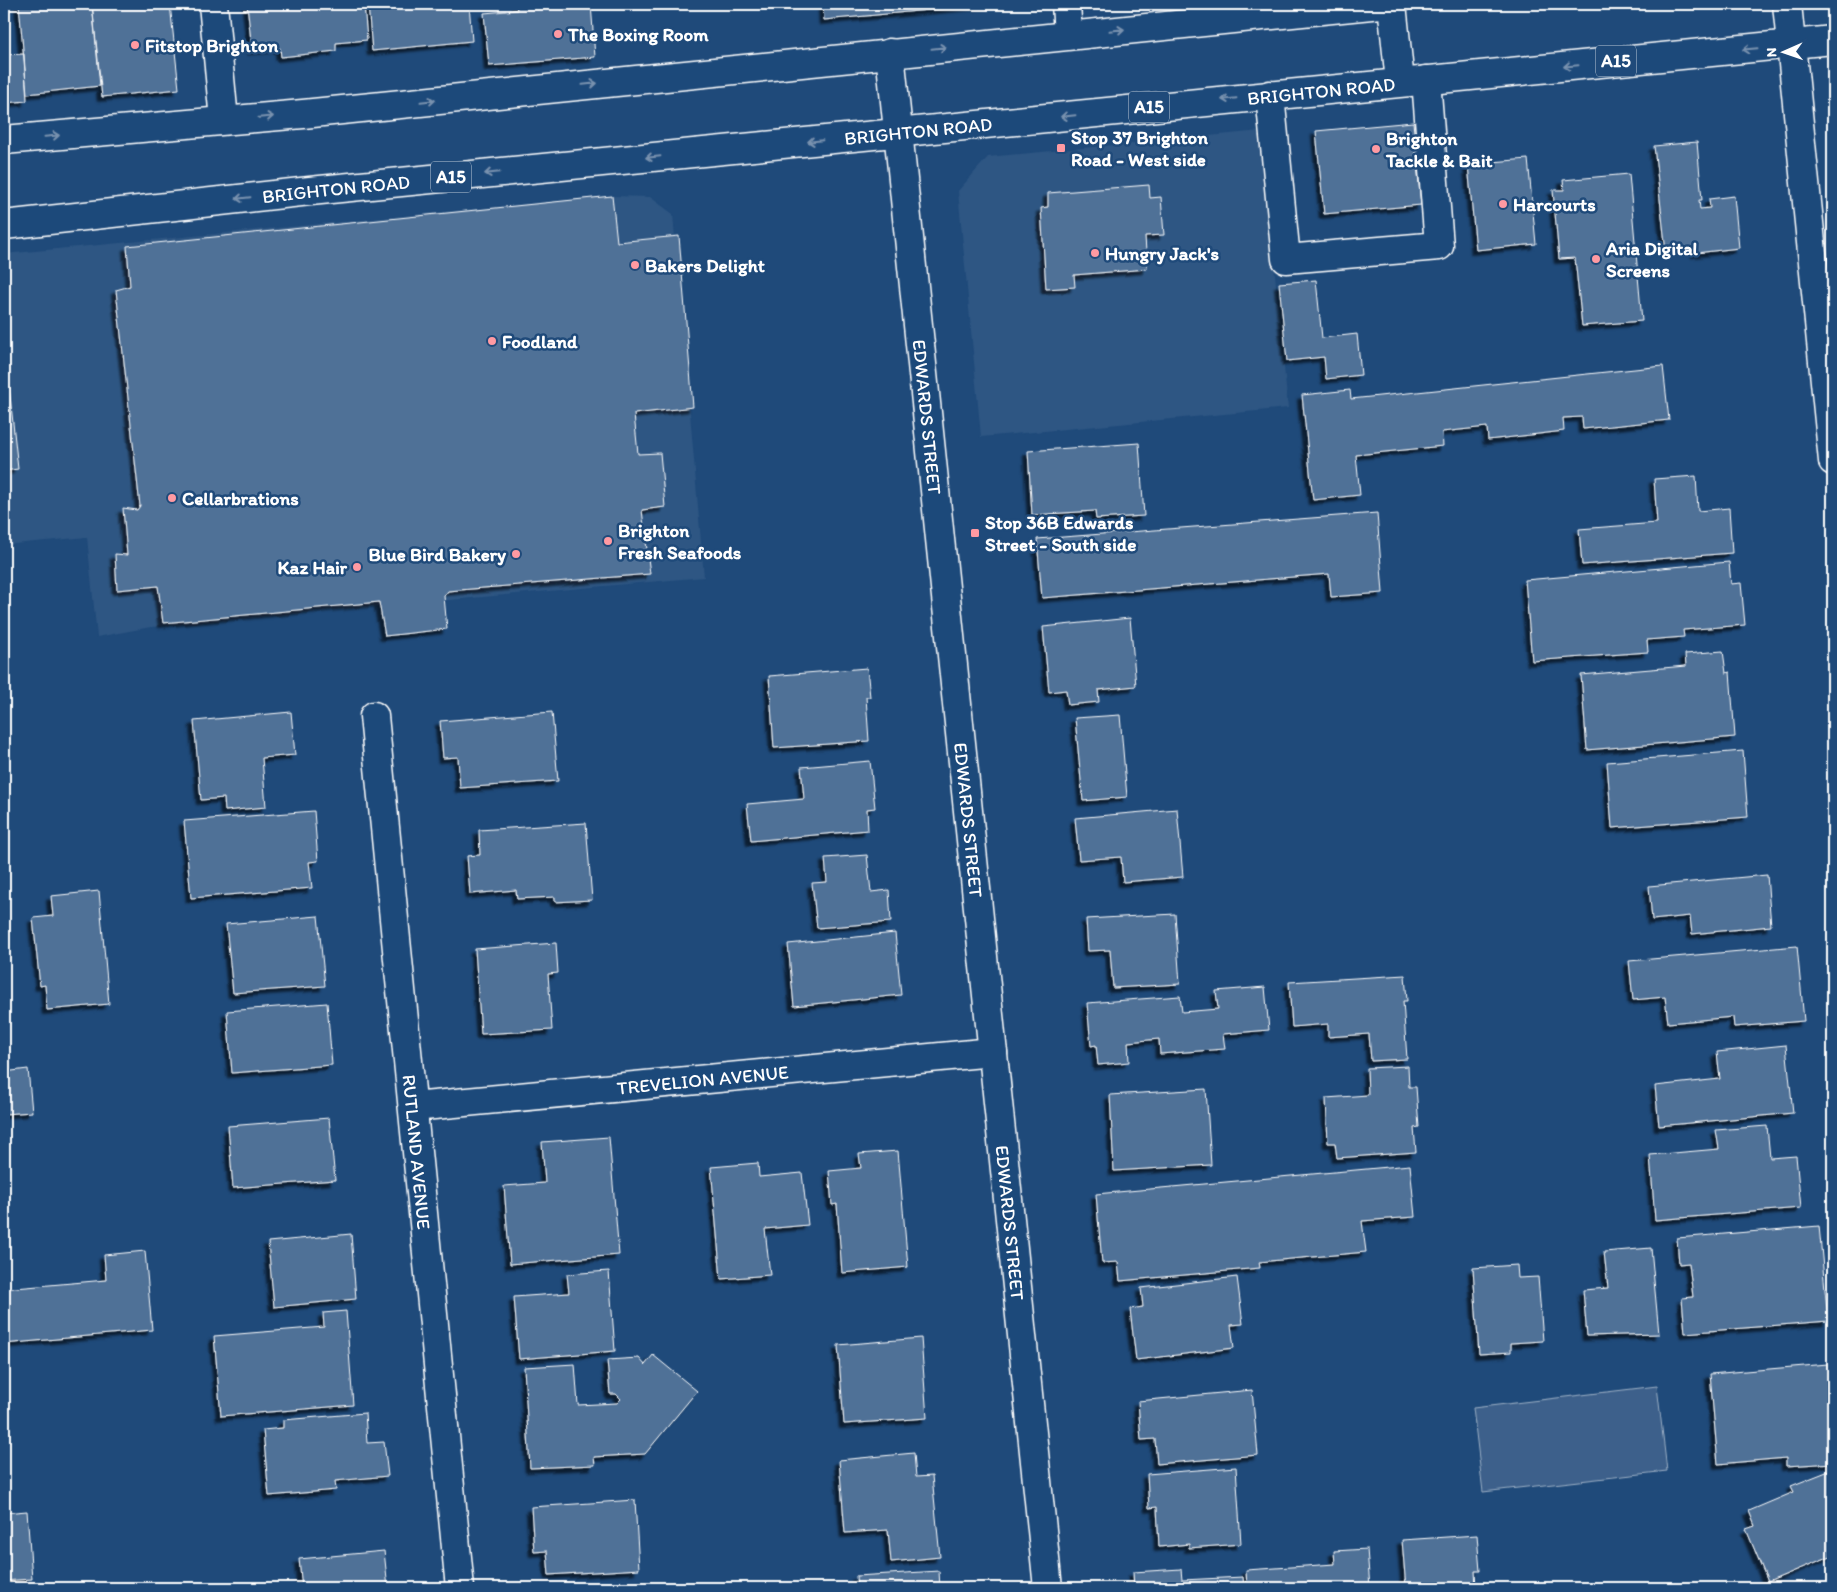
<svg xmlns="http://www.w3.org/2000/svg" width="1837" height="1592" font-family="Itim,sans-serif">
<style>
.built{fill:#2e5683}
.green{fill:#3c618b;stroke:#9eb0c5}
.building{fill:#507197;stroke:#fff;filter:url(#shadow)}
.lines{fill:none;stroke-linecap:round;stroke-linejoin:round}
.minor-casing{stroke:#fff;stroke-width:31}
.major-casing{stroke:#fff;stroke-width:31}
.minor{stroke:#1f4a7a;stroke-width:28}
.major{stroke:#1f4a7a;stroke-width:28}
.oneway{stroke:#7992af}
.poi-dot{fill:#ff9aa2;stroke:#1f4a7a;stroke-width:2}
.labels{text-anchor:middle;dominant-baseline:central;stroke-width:5;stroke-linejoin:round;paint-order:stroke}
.shield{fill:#1f4a7a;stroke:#bcc9d7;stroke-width:1}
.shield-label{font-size:18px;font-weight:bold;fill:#fff}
.poi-label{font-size:19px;font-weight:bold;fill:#fff;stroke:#1f4a7a;text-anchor:start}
.street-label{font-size:19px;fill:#fff;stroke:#1f4a7a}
</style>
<defs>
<filter id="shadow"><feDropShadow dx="-4.5" dy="4.5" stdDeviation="1" flood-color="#0009"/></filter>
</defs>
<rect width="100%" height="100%" fill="#1f4a7a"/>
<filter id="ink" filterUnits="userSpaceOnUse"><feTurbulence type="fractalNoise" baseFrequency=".02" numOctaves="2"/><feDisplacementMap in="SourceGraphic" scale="10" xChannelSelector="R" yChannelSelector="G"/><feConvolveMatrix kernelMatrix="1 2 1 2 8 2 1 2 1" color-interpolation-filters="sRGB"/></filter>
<g filter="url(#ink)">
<path class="built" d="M 1261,131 L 1288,408 L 981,437 L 958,191 L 988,157 Z
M 612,196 L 650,197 L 673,214 L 704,577 L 151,627 L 97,637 L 87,537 L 4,545 L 4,254 Z"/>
<path class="green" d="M 1657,1386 L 1667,1471 L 1483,1492 L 1473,1408 Z"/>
<path class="building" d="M 19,4 L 92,4 L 100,86 L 27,94 Z
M 92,4 L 170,4 L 179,89 L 102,97 Z
M 247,4 L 364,4 L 367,40 L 336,43 L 336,51 L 281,57 L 280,48 L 252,50 Z
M 368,4 L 469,4 L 472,41 L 372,51 Z
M 516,4 L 591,4 L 595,57 L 489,66 L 484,13 L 517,10 Z
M 823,4 L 991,4 L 824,20 Z
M 24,54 L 27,101 L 4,103 L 4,55 Z
M 1413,122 L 1421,205 L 1324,214 L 1316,131 Z
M 1697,142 L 1702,200 L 1699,200 L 1700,209 L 1710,208 L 1709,199 L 1734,196 L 1739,248 L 1696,253 L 1695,248 L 1666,252 L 1654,146 Z
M 1528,159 L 1536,244 L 1476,250 L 1468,164 Z
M 1629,174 L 1642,321 L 1582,326 L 1575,258 L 1559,259 L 1553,190 L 1564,190 L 1563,180 Z
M 1149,185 L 1150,198 L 1161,197 L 1164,235 L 1145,236 L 1147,269 L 1074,275 L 1075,287 L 1046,289 L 1041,208 L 1048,207 L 1048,193 Z
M 612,196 L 617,242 L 679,236 L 693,407 L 634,414 L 638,454 L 660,453 L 665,507 L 642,510 L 650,574 L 448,591 L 444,596 L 447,629 L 385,636 L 379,602 L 163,623 L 158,586 L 117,590 L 115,554 L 127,555 L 123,508 L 137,510 L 140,506 L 116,290 L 130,286 L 127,246 Z
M 1316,280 L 1322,338 L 1357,334 L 1361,375 L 1326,379 L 1324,357 L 1287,361 L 1279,283 Z
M 4,341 L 18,469 L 4,471 Z
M 1663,366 L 1669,420 L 1583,429 L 1582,417 L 1563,418 L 1564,431 L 1488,440 L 1487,427 L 1442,432 L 1443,446 L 1356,455 L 1360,495 L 1313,500 L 1302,395 L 1350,390 L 1351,399 Z
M 1139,443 L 1144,516 L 1096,519 L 1095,511 L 1032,515 L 1028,451 Z
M 1696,476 L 1698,511 L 1729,508 L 1732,553 L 1582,565 L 1579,529 L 1657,523 L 1654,479 Z
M 1377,513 L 1383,593 L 1331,597 L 1329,574 L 1042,598 L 1037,539 Z
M 1729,562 L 1731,584 L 1741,583 L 1745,625 L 1683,630 L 1684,637 L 1647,640 L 1648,652 L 1532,661 L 1525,580 Z
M 1130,618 L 1136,686 L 1098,690 L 1099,702 L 1068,705 L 1066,690 L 1049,692 L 1043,627 Z
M 1723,651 L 1726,673 L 1730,672 L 1735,737 L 1587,750 L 1581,675 L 1686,666 L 1685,654 Z
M 867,668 L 870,697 L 866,697 L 869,741 L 774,748 L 769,676 Z
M 291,712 L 295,755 L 262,758 L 266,807 L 225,811 L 224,798 L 201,800 L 194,721 Z
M 552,712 L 558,781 L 460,788 L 458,757 L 443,758 L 440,721 Z
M 1120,715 L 1127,797 L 1083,801 L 1075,718 Z
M 1743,751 L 1748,817 L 1612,828 L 1607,762 Z
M 870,761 L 875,808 L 867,809 L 868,830 L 751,841 L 747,804 L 804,799 L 801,767 Z
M 1177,809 L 1183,877 L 1123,882 L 1121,857 L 1079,860 L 1075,818 Z
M 314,811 L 318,861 L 309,862 L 312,888 L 191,898 L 184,821 Z
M 586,823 L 592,900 L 555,902 L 555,897 L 517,899 L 516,890 L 470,894 L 467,856 L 480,855 L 479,830 Z
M 867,855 L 871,892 L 889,890 L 891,922 L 817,928 L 812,883 L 827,882 L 825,858 Z
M 1767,875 L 1771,926 L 1692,934 L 1690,916 L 1652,920 L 1649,886 Z
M 99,891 L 109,1004 L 47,1010 L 45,985 L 40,986 L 33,918 L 53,916 L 51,896 Z
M 1175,914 L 1180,984 L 1113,988 L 1110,950 L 1088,951 L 1086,919 Z
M 318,916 L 325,986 L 233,993 L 226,924 Z
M 895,933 L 901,995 L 794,1006 L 788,944 Z
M 556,943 L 558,973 L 548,974 L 552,1030 L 481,1034 L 475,949 Z
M 1797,946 L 1804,1021 L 1734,1027 L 1733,1017 L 1668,1023 L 1665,997 L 1633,1000 L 1629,961 Z
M 1405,975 L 1407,1001 L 1403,1001 L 1407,1059 L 1371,1061 L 1369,1034 L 1328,1037 L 1328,1024 L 1292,1027 L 1289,982 Z
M 1265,987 L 1269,1030 L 1223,1034 L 1225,1049 L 1160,1054 L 1159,1039 L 1128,1042 L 1129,1062 L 1098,1065 L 1096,1045 L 1091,1046 L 1087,1003 L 1180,996 L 1182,1012 L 1218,1009 L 1216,991 Z
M 327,1003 L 332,1065 L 232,1073 L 227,1011 Z
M 1786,1045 L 1793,1113 L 1659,1126 L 1655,1086 L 1720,1079 L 1717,1052 Z
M 1408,1066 L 1409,1087 L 1416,1087 L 1419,1127 L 1414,1128 L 1416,1152 L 1337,1158 L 1335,1143 L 1328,1143 L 1326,1098 L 1368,1095 L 1367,1068 Z
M 28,1069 L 32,1112 L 4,1114 L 4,1072 Z
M 1206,1089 L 1211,1165 L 1114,1171 L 1110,1095 Z
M 329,1118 L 335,1180 L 233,1188 L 228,1126 Z
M 1767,1126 L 1770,1158 L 1796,1156 L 1801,1208 L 1655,1220 L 1650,1155 L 1719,1149 L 1716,1130 Z
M 609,1137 L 619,1255 L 510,1264 L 504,1186 L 545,1183 L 542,1142 Z
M 898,1151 L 908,1267 L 842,1273 L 837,1204 L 832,1205 L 829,1171 L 861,1168 L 859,1154 Z
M 758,1163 L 759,1177 L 802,1173 L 808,1225 L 765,1229 L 770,1275 L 721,1279 L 711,1167 Z
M 1410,1165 L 1415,1217 L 1362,1221 L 1366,1252 L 1259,1262 L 1260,1268 L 1120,1281 L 1118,1262 L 1102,1263 L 1096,1194 Z
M 1819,1226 L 1828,1321 L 1685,1333 L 1682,1298 L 1693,1297 L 1689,1263 L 1679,1264 L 1677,1238 Z
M 351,1234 L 356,1299 L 274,1307 L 268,1242 Z
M 1651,1248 L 1659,1334 L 1587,1336 L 1583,1290 L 1608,1288 L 1604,1252 Z
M 145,1251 L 152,1330 L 4,1344 L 4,1289 L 106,1280 L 104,1255 Z
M 1517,1265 L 1518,1278 L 1538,1277 L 1543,1341 L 1511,1343 L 1511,1352 L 1479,1354 L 1473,1268 Z
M 609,1271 L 615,1351 L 519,1359 L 514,1297 L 569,1293 L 567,1274 Z
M 1237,1277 L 1243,1324 L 1231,1325 L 1234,1348 L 1136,1360 L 1130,1309 L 1143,1307 L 1141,1288 Z
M 346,1311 L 353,1405 L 221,1416 L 214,1336 L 324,1327 L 323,1313 Z
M 921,1338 L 927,1418 L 844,1424 L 838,1345 Z
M 653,1355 L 697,1391 L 645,1454 L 594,1457 L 595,1465 L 530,1468 L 524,1367 L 575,1364 L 578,1405 L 617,1403 L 621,1399 L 616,1394 L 610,1394 L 607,1360 L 639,1358 L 645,1365 Z
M 1828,1364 L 1833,1463 L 1786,1466 L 1786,1458 L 1718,1464 L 1710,1374 Z
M 1252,1390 L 1258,1455 L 1157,1464 L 1155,1439 L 1141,1440 L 1138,1401 Z
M 365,1413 L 367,1443 L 384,1442 L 388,1476 L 335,1481 L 336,1490 L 269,1496 L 263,1430 L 283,1428 L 283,1420 Z
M 914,1453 L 916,1477 L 932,1476 L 940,1557 L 891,1562 L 888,1530 L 845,1533 L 839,1460 Z
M 1236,1467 L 1241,1544 L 1189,1548 L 1189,1544 L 1159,1547 L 1157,1507 L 1149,1508 L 1147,1474 Z
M 1829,1471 L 1833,1481 L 1833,1555 L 1768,1582 L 1746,1529 L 1755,1526 L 1749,1511 L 1794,1492 L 1791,1486 Z
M 635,1500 L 639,1569 L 549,1575 L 547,1551 L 534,1552 L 531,1507 Z
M 27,1511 L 32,1579 L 4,1581 L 4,1513 Z
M 1477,1535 L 1480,1571 L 1475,1571 L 1476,1588 L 1406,1588 L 1402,1540 Z
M 1367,1549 L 1370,1588 L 1247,1588 L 1246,1570 L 1335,1564 L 1334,1551 Z
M 384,1551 L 388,1588 L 302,1588 L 299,1559 Z
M 1181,1569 L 1182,1580 L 1243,1577 L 1244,1588 L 1134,1588 L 1133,1572 Z
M 939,1571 L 940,1588 L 857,1588 L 856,1576 Z
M 171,1583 L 171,1588 L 109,1588 Z"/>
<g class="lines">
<g class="minor-casing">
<g id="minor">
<path d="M 213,4 L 224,120"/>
<path d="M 1066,4 L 1068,35"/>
<path d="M 1392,4 L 1400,82"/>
<path d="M 1787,4 L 1833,461"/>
<path id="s1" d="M 890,53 L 1048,1588"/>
<path d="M 1270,95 L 1286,259 L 1439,246 L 1426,80"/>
<path id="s2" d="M 374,716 L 460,1588"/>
<path id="s3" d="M 413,1107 L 993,1052"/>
</g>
</g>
<g class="major-casing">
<g id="major">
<path d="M 4,140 L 303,114 L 1381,4"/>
<path id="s4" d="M 4,225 L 310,191 L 1833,40"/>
</g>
</g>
<use href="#minor" class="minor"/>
<use href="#major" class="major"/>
</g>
<defs><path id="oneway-shaft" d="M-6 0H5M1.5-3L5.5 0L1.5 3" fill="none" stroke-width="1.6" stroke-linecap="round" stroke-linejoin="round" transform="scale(1.25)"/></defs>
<g class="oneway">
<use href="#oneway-shaft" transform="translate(1117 30) rotate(-6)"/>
<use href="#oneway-shaft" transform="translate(939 48) rotate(-6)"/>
<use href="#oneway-shaft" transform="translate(1750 49) rotate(175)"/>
<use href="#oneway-shaft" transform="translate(1571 66) rotate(175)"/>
<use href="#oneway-shaft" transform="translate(590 84) rotate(-6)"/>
<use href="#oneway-shaft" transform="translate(1229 99) rotate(174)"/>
<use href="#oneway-shaft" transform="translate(428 101) rotate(-6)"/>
<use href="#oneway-shaft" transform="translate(1068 116) rotate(174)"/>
<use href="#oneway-shaft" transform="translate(266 117) rotate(-5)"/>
<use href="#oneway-shaft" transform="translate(52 136) rotate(-5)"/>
<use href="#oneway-shaft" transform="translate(815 141) rotate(174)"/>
<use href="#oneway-shaft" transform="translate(653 157) rotate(174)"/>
<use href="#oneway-shaft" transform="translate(492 173) rotate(174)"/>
<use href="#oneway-shaft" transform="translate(243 198) rotate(174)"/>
</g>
</g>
<g class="poi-dot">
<circle cx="558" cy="34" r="5"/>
<circle cx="135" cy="45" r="5"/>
<rect x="1056" y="143" width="10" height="10" rx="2.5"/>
<circle cx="1376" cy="149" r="5"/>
<circle cx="1503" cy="204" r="5"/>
<circle cx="1095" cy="253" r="5"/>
<circle cx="1596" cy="259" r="5"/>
<circle cx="635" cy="265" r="5"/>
<circle cx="492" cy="341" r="5"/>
<circle cx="172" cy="498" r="5"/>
<rect x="970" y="528" width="10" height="10" rx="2.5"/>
<circle cx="608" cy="541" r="5"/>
<circle cx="516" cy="554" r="5"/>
<circle cx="357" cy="567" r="5"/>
</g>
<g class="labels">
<g class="shield">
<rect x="1596" y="45.5" width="40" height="31" rx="4"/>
<rect x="1129" y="91.5" width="40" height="31" rx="4"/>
<rect x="431" y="161.5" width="40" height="31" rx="4"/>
</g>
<g class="shield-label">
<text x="1616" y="61">A15</text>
<text x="1149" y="107">A15</text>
<text x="451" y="177">A15</text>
</g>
<g class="poi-label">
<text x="568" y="34">The Boxing Room</text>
<text x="145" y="45">Fitstop Brighton</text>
<text x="1071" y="137">Stop 37 Brighton<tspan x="1071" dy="22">Road - West side</tspan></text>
<text x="1386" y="138">Brighton<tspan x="1386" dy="22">Tackle &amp; Bait</tspan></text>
<text x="1513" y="204">Harcourts</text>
<text x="1606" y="248">Aria Digital<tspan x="1606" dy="22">Screens</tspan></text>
<text x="1105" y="253">Hungry Jack's</text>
<text x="645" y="265">Bakers Delight</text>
<text x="502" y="341">Foodland</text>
<text x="182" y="498">Cellarbrations</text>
<text x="985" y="522">Stop 36B Edwards<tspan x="985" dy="22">Street - South side</tspan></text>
<text x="618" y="530">Brighton<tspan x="618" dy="22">Fresh Seafoods</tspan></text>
<text x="506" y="554" text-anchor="end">Blue Bird Bakery</text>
<text x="347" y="567" text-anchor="end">Kaz Hair</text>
</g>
<g class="street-label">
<text stroke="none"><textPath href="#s4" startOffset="1324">BRIGHTON ROAD</textPath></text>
<text stroke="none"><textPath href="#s4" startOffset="919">BRIGHTON ROAD</textPath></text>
<text stroke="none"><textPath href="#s4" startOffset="334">BRIGHTON ROAD</textPath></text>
<text stroke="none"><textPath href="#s1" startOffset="366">EDWARDS STREET</textPath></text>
<text stroke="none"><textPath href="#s1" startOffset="771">EDWARDS STREET</textPath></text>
<text stroke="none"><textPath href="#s3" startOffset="291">TREVELION AVENUE</textPath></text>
<text stroke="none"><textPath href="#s2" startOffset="438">RUTLAND AVENUE</textPath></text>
<text stroke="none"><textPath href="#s1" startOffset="1176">EDWARDS STREET</textPath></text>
</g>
</g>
<rect width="1837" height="1592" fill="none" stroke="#1f4a7a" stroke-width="20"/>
<rect x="10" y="10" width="1817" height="1572" fill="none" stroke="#fff" stroke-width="2" filter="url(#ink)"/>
<g transform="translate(1784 52) rotate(268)" stroke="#1f4a7a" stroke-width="4" paint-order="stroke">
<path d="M0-4L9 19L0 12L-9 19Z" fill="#ffffff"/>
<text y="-8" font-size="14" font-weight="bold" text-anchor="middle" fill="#ffffff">N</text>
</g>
</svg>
